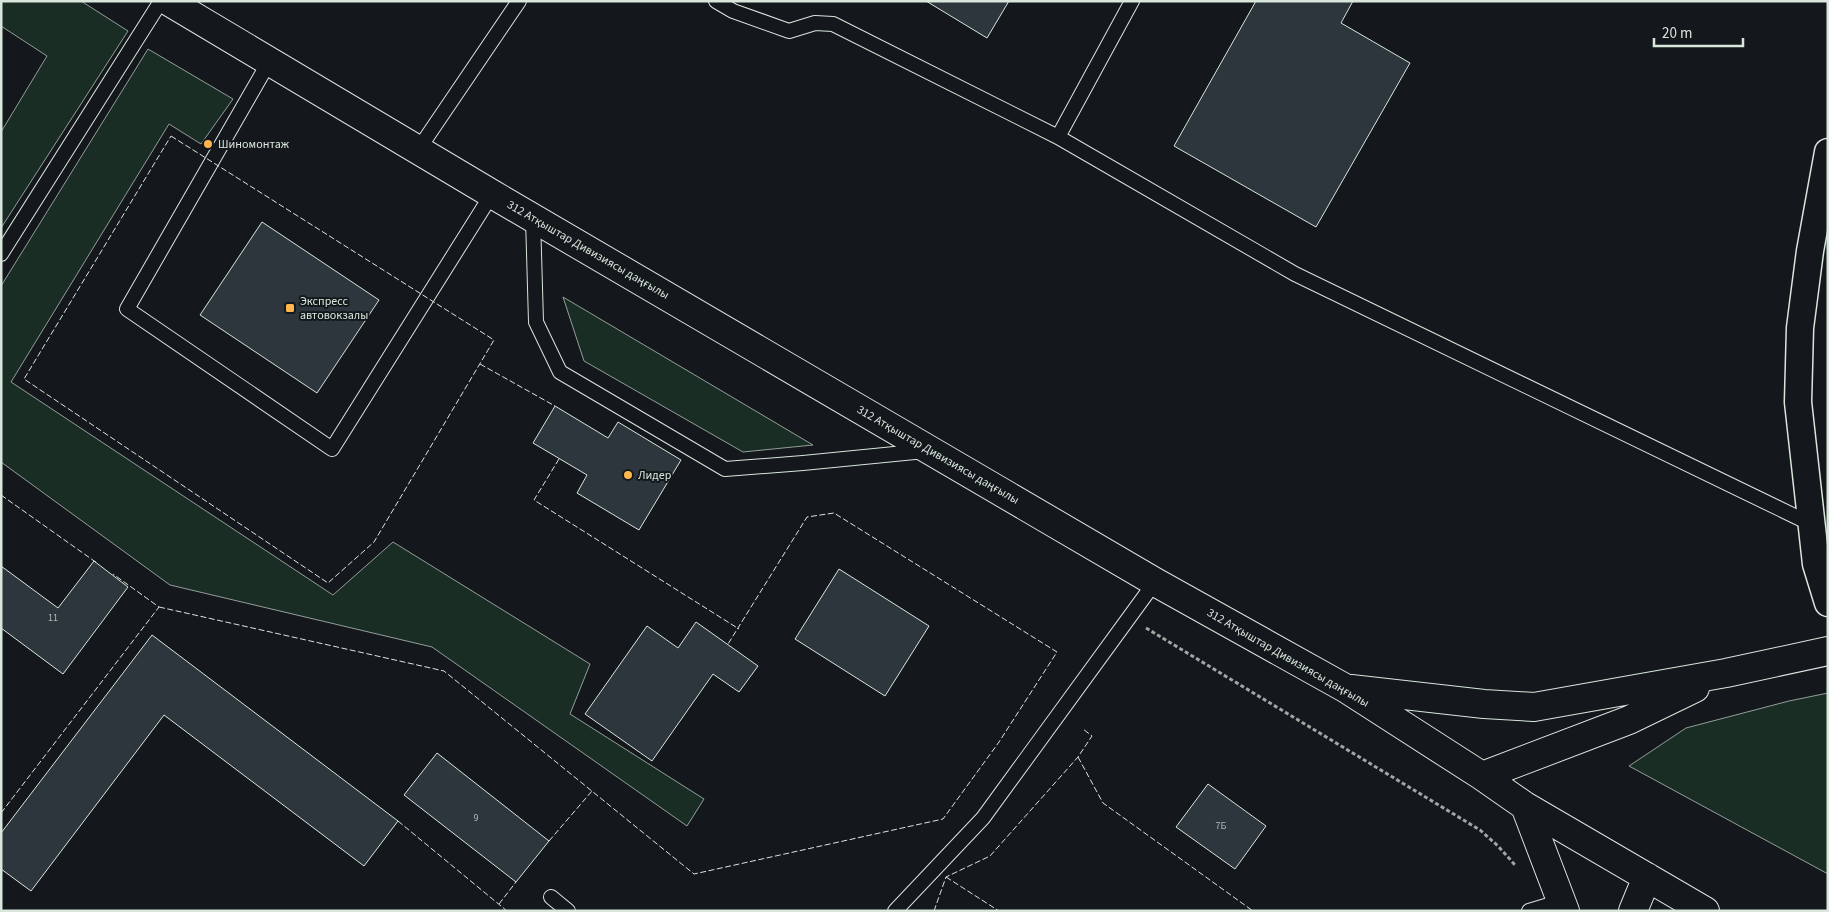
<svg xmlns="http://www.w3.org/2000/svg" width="1829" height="912" font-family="'Source Sans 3',sans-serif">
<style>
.green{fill:#1a2d24;stroke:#939e99}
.building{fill:#2c363c;stroke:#d8e6dc}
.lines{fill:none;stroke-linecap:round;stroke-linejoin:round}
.service-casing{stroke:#d8e6dc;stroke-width:16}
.minor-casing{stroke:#d8e6dc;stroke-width:29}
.trunk-casing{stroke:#d8e6dc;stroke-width:30}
.path{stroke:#9da8a2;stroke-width:3;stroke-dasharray:4 2.5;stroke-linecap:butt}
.service{stroke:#14181c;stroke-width:14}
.minor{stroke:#14181c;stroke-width:26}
.trunk{stroke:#14181c;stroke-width:28}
.fence{stroke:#d8e6dc;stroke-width:1;stroke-dasharray:6 2.5;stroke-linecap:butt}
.poi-dot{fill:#ffb74d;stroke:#14181c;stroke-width:2}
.labels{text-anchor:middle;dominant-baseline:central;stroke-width:4;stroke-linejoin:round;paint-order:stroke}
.number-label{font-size:10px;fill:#adbab4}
.poi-label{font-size:12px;fill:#d8e6dc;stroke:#14181c;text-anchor:start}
.street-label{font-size:12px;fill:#d8e6dc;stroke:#14181c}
</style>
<rect width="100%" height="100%" fill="#14181c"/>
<path class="green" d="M 1,1 L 81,1 L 128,31 L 1,228 L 1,132 L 47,56 L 1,26 Z
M 148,49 L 233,99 L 201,144 L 169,124 L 11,382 L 333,595 L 393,542 L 590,664 L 570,714 L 704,799 L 687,826 L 432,647 L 170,585 L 1,462 L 1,286 Z
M 563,297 L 813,445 L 743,452 L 584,361 Z
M 1828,693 L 1828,874 L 1629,766 L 1686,728 L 1789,701 Z"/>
<path class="building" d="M 926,1 L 1009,1 L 987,38 Z
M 1256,1 L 1353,1 L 1341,23 L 1410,63 L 1316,227 L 1174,146 Z
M 262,222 L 379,300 L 317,393 L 200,315 Z
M 555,406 L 608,438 L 618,422 L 681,460 L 639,530 L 577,493 L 587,475 L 533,443 Z
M 94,561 L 128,587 L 63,674 L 1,628 L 1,566 L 58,608 Z
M 839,569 L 929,626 L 885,696 L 795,639 Z
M 696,622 L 758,666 L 739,692 L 713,674 L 652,761 L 585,714 L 647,626 L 678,648 Z
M 152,635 L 398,821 L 364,866 L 164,715 L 31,891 L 1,869 L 1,833 Z
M 437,753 L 549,841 L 516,882 L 404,795 Z
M 1208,784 L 1266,826 L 1235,869 L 1176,827 Z"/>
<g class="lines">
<g class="service-casing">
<path id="service" d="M 716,1 L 733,11 L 789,31 L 815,23 L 833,24 L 1058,137 L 1295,274 L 1811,524
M 269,62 L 127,309 L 332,449 L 492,194
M 1058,137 L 1132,1
M 418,150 L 519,1
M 533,218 L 536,322 L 560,372 L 725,469 L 803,463 L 925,451
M 1,254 L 161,1
M 551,897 L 568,911
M 895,911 L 983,818 L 1155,582
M 1529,911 L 1562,901"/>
</g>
<g class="minor-casing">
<path id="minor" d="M 1828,152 L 1810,251 L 1800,328 L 1798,402 L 1816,564 L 1828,603"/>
</g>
<g class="trunk-casing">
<path id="trunk" d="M 168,1 L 492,194 L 1155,582 L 1345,688 L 1482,776 L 1525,806 L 1705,911
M 1351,689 L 1484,704 L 1534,707 L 1726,673 L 1828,651
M 1482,776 L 1629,720 L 1695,688
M 1525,806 L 1565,911
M 1633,911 L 1647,877"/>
</g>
<path class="path" d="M 1146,628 L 1480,830 L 1498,846 L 1515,865"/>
<use href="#service" class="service"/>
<use href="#minor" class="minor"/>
<use href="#trunk" class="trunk"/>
<path class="fence" d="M 171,136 L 494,340 L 374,542 L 328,583 L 24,379 Z
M 480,364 L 555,406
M 559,459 L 534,500 L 739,629
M 1,495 L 97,563
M 159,607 L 444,671 L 694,874 L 943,819 L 999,742 L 1057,652 L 834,513 L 807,517 L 728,644
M 1078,757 L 1103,803 L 1253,911
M 1,813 L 159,607 L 113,574
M 398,821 L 507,911
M 549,841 L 592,791
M 946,877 L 999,911
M 499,904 L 516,882
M 934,911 L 946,877 L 990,856 L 1078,757 L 1092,736 L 1083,729"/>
</g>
<g class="poi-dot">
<circle cx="208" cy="144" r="5"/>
<rect x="285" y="303" width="10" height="10" rx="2.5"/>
<circle cx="628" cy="475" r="5"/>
</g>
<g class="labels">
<g class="number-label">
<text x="53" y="618">11</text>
<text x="476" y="818">9</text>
<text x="1221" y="826">7Б</text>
</g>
<g class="poi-label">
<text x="218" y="144">Шиномонтаж</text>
<text x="300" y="301">Экспресс<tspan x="300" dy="14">автовокзалы</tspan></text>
<text x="638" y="475">Лидер</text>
</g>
<g class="street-label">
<text transform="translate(588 250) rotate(30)">312 Атқыштар Дивизиясы даңғылы</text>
<text transform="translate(938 455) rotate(30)">312 Атқыштар Дивизиясы даңғылы</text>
<text transform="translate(1288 658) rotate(30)">312 Атқыштар Дивизиясы даңғылы</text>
</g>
</g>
<rect width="1829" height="912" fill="none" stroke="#d8e6dc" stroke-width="5"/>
<path d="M1654 38v8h89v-8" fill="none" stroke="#d8e6dc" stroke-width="2.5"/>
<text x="1662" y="38" font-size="15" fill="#d8e6dc" stroke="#14181c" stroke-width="4" paint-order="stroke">20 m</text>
</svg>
